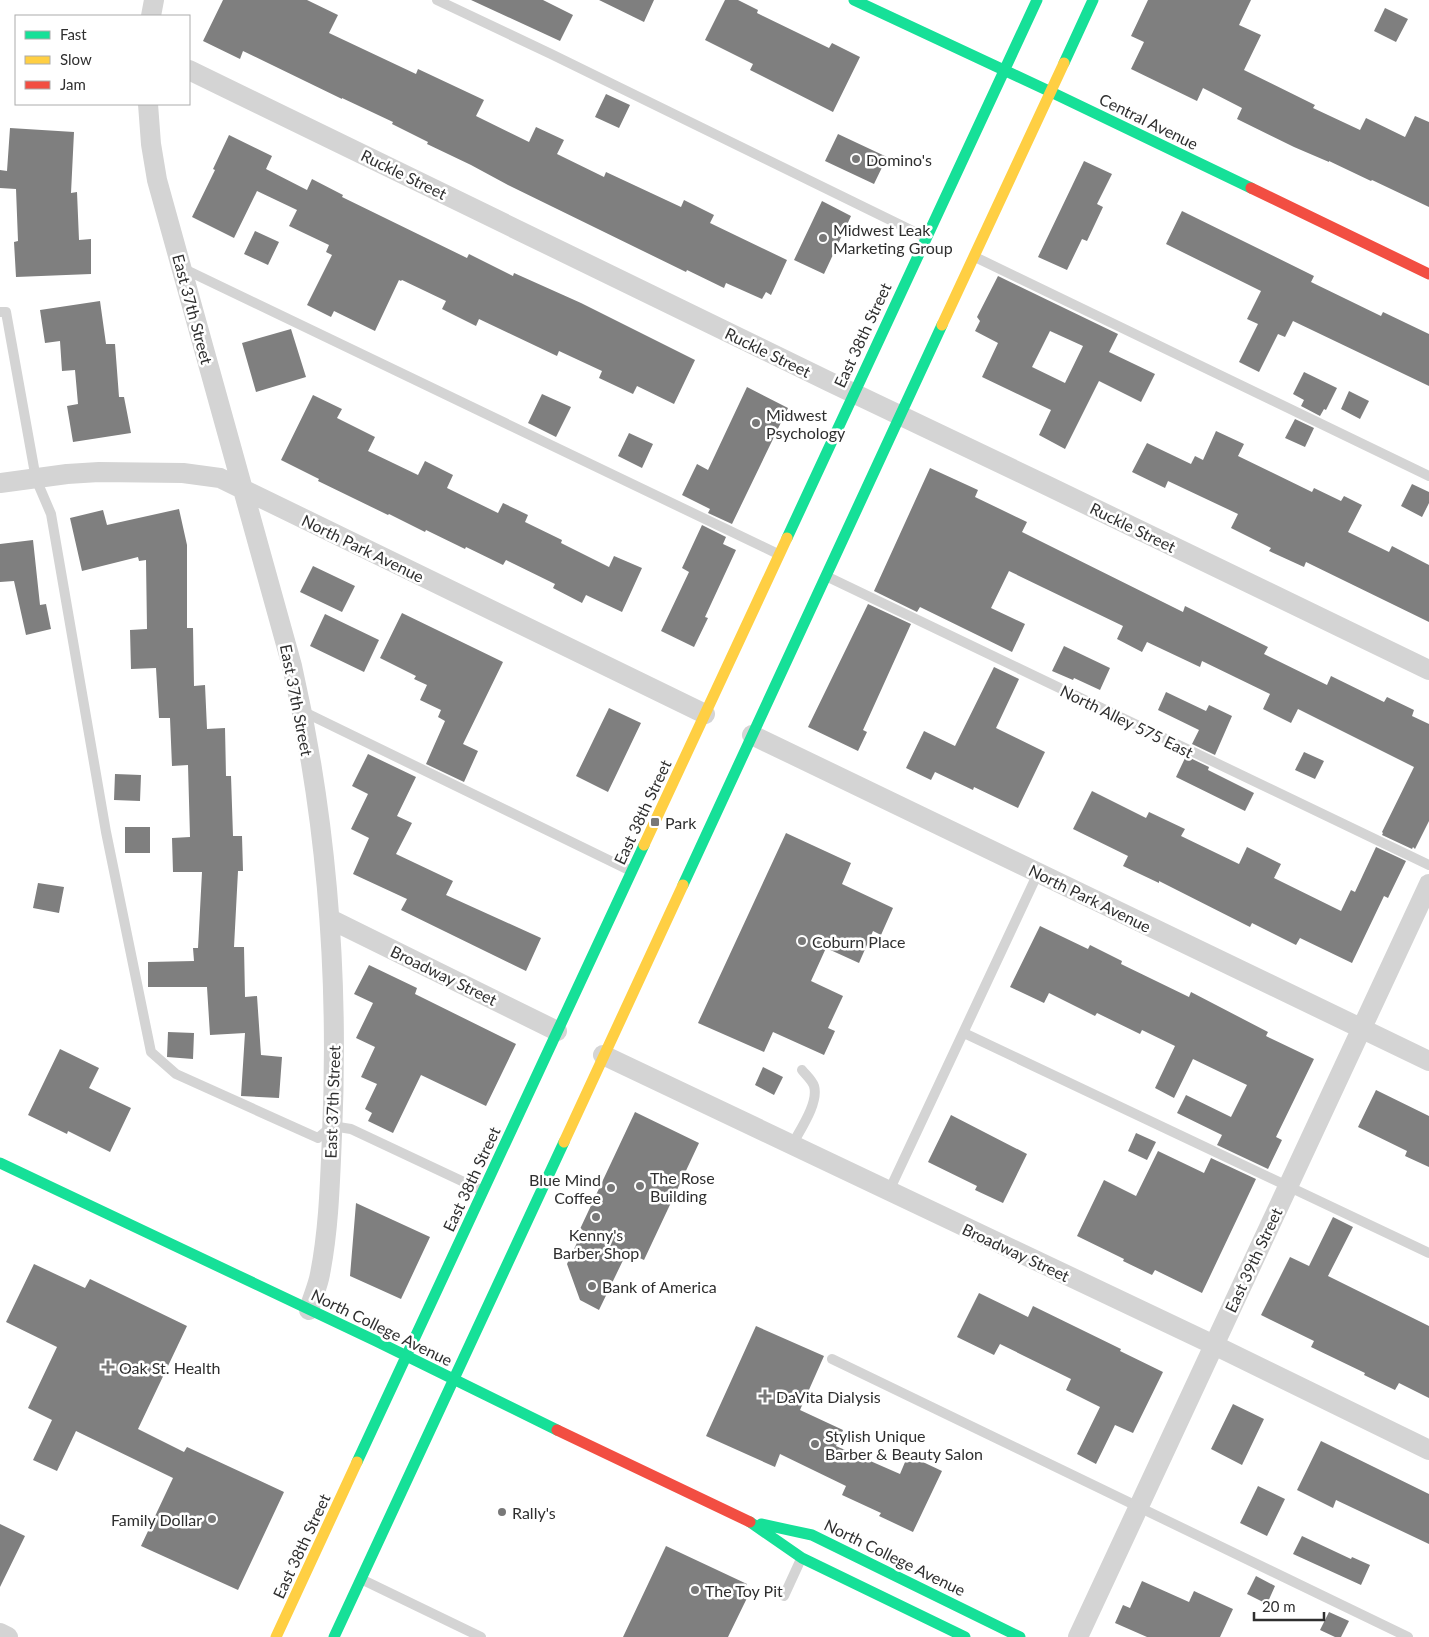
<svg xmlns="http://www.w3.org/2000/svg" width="1429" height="1637" font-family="Lato,sans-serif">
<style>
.building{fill:#7f7f7f;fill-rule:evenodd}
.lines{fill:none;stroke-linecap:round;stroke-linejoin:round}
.lane{stroke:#d4d4d4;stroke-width:10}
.street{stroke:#d4d4d4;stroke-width:20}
.fast{stroke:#16e098;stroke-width:11}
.slow{stroke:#ffcf43;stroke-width:11}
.jam{stroke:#f24e42;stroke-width:11}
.poi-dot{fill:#787878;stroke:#fff;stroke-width:2}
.labels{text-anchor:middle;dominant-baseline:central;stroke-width:5;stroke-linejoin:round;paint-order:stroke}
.street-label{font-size:16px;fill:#2f2f2f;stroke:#fff}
.poi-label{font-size:16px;fill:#2f2f2f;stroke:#fff;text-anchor:start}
</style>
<rect width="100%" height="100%" fill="#fff"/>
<path class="building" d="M 223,0 L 307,0 L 338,15 L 329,33 L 416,74 L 418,69 L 484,100 L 476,116 L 529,142 L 536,127 L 564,140 L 557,154 L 604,177 L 606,172 L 681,207 L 684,200 L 714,215 L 710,223 L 787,260 L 771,295 L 766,292 L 762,299 L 726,283 L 724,288 L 687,270 L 686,272 L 508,185 L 471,165 L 427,144 L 428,142 L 392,124 L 393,122 L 342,98 L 342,99 L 243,51 L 240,59 L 203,41 Z
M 471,0 L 543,0 L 573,15 L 560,41 Z
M 599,0 L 654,0 L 644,22 Z
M 725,0 L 738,0 L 758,10 L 757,13 L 829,48 L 832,43 L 860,57 L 833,112 L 750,70 L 753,64 L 705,40 Z
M 1148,0 L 1251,0 L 1239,25 L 1261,35 L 1244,70 L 1315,105 L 1313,108 L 1360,130 L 1366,118 L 1405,137 L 1415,116 L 1429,122 L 1429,207 L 1372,180 L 1371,181 L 1329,161 L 1329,162 L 1294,147 L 1237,119 L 1242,108 L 1203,88 L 1197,101 L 1131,69 L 1144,42 L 1131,36 Z
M 1385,8 L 1408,19 L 1396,42 L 1374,31 Z
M 606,94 L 630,105 L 619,128 L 595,117 Z
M 10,128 L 74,132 L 71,193 L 77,192 L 79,240 L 91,239 L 91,274 L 16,277 L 14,242 L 18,241 L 16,189 L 0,188 L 0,170 L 7,171 Z
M 838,134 L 887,157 L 874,184 L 825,161 Z
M 229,135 L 272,156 L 266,169 L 307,190 L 312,179 L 343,195 L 342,197 L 467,258 L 469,254 L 513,276 L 514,273 L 581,303 L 695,360 L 674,404 L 637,386 L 633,394 L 599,378 L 602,371 L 559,351 L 557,356 L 479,319 L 476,326 L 442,309 L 446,301 L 402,280 L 401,281 L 399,280 L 375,331 L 334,311 L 331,317 L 307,305 L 332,255 L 326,252 L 329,245 L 289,226 L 297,210 L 257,191 L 234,238 L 192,217 L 215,170 L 213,169 Z
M 1084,161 L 1112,174 L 1097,204 L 1103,207 L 1087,241 L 1082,239 L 1067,270 L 1038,257 Z
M 822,201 L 851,216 L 824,274 L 794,260 Z
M 1182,211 L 1314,276 L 1311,282 L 1381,316 L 1383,312 L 1429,334 L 1429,386 L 1293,321 L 1285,337 L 1278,334 L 1259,372 L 1239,362 L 1258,324 L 1247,319 L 1261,291 L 1166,244 Z
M 255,231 L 279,242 L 268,265 L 244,254 Z
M 998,276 L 1118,334 L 1109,352 L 1155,374 L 1141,402 L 1099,381 L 1065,449 L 1039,435 L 1051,410 L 982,377 L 998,343 L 975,331 L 980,321 L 977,317 ZM 1050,331 L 1083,346 L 1065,383 L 1032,367 Z
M 100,301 L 106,344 L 115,344 L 119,397 L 124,397 L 131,433 L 73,442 L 67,406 L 78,404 L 75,370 L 62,371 L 60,341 L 45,343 L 40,310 Z
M 291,329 L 306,377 L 256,392 L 242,343 Z
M 1304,372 L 1337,388 L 1326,410 L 1324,409 L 1320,416 L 1301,406 L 1304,400 L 1293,394 Z
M 747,387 L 788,408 L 732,524 L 708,513 L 710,509 L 682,495 L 697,464 L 708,470 Z
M 1349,391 L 1369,401 L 1360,419 L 1341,409 Z
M 542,394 L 571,407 L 556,437 L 528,423 Z
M 313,395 L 342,409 L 337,418 L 375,437 L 368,451 L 418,475 L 425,461 L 453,475 L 447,488 L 498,513 L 503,503 L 528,515 L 525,522 L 562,540 L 561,543 L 609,567 L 614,556 L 642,568 L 622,612 L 586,595 L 582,603 L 553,588 L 555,584 L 506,560 L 503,565 L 466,547 L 465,549 L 426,530 L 425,532 L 389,514 L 388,515 L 318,481 L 319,479 L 281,460 Z
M 1295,419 L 1314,428 L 1305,447 L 1285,438 Z
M 1216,431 L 1244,444 L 1238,456 L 1312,492 L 1314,488 L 1341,501 L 1344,496 L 1362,505 L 1348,532 L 1389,552 L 1392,546 L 1429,565 L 1429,622 L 1306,562 L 1304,567 L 1269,551 L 1271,548 L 1231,528 L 1238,514 L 1168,481 L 1165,488 L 1132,472 L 1147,443 L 1191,464 L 1195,456 L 1203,460 Z
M 629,433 L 653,444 L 642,468 L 618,456 Z
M 930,468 L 978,490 L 975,497 L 1027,522 L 1022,532 L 1183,612 L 1185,606 L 1268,647 L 1264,654 L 1327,685 L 1331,676 L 1384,702 L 1387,697 L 1414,710 L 1412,716 L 1429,724 L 1429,821 L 1415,849 L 1413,847 L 1412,849 L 1382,835 L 1383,833 L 1382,832 L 1414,767 L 1298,709 L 1291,723 L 1263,709 L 1270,694 L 1202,661 L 1200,667 L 1147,642 L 1142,652 L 1117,639 L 1123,626 L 1009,571 L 991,608 L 1025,624 L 1012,652 L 920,607 L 917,612 L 874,591 Z
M 1412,484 L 1429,492 L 1429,503 L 1422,517 L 1401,506 Z
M 179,509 L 187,545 L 187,628 L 193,628 L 194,686 L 205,685 L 207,729 L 225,728 L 226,776 L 231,776 L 233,836 L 242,836 L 243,871 L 238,871 L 234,947 L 244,947 L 245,997 L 257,996 L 261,1055 L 282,1057 L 279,1098 L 241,1096 L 245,1033 L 210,1035 L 207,987 L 148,987 L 148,962 L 194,961 L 193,948 L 198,948 L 202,872 L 173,872 L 172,838 L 190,837 L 188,765 L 172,766 L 170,718 L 159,718 L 156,668 L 131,669 L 130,630 L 147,629 L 146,560 L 139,561 L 138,557 L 82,571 L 70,518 L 103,510 L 107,525 Z
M 702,525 L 726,537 L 723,544 L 736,550 L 705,617 L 708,618 L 694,647 L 661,631 L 689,572 L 682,568 Z
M 33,540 L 40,605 L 46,604 L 51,629 L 26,635 L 14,581 L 0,582 L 0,544 Z
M 313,566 L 355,586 L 342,612 L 300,592 Z
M 868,604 L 911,624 L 863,730 L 867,732 L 858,751 L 808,727 Z
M 402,613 L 503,662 L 463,744 L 478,751 L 464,782 L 426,764 L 445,721 L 438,717 L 441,710 L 420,700 L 427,685 L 414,679 L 416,676 L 380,658 Z
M 325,614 L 379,640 L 364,672 L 310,646 Z
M 1064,646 L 1110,668 L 1100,690 L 1074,678 L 1073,680 L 1052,671 Z
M 994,667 L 1019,679 L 996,728 L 1045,752 L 1018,808 L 974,787 L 973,790 L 935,772 L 931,780 L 906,768 L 924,731 L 955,746 Z
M 1166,692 L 1206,711 L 1209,705 L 1232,716 L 1215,755 L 1192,744 L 1199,730 L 1158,710 Z
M 609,708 L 641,723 L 608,792 L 576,776 Z
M 1304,752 L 1324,761 L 1315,779 L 1295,770 Z
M 368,754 L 416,777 L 397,816 L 412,823 L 396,854 L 453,881 L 446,895 L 541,938 L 526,971 L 401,910 L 407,899 L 353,874 L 369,838 L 351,829 L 368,794 L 352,786 Z
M 1186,756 L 1209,767 L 1208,770 L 1254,793 L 1245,811 L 1176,777 Z
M 115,774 L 141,775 L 140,801 L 114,800 Z
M 1092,791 L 1146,818 L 1149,812 L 1185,829 L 1181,836 L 1239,864 L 1247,847 L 1281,864 L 1274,878 L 1341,911 L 1351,890 L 1355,892 L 1376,847 L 1406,861 L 1388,898 L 1384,896 L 1352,963 L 1300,938 L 1296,945 L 1252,923 L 1250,927 L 1159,881 L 1159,883 L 1123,866 L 1128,856 L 1073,829 Z
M 125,827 L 150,827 L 150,853 L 125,853 Z
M 786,833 L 851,863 L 842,884 L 893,908 L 881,935 L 873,931 L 859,963 L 826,948 L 811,981 L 843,996 L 828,1028 L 835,1031 L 824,1055 L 773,1032 L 764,1052 L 698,1023 Z
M 38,883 L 64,887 L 59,913 L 33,908 Z
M 1040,926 L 1088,949 L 1090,945 L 1122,961 L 1121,964 L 1189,997 L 1191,992 L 1268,1032 L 1266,1036 L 1314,1059 L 1276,1137 L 1282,1140 L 1268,1169 L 1217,1145 L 1222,1135 L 1177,1113 L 1186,1095 L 1231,1117 L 1247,1085 L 1193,1059 L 1174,1098 L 1155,1088 L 1175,1046 L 1142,1030 L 1140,1034 L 1097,1013 L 1095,1016 L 1049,993 L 1044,1003 L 1010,987 Z
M 369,965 L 417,988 L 415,994 L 516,1044 L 486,1106 L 421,1075 L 393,1133 L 368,1121 L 372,1113 L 365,1109 L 377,1084 L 361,1077 L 375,1047 L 356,1038 L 373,1003 L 354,994 Z
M 168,1032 L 194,1033 L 193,1059 L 167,1057 Z
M 60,1049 L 99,1068 L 89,1088 L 131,1108 L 110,1152 L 68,1131 L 67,1134 L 28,1115 Z
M 763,1067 L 783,1077 L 774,1095 L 755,1085 Z
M 1376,1090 L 1429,1116 L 1429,1167 L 1405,1156 L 1407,1151 L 1358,1127 Z
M 635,1112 L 699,1143 L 644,1260 L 627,1252 L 599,1310 L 580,1300 L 567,1264 L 583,1230 L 580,1229 Z
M 951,1115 L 1027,1154 L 1003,1203 L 975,1190 L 977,1186 L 928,1162 Z
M 1136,1133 L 1156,1142 L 1147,1160 L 1128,1151 Z
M 1158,1151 L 1204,1173 L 1211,1158 L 1256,1179 L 1202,1293 L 1155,1270 L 1152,1275 L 1123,1261 L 1124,1259 L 1077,1236 L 1104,1180 L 1136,1196 Z
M 356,1203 L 430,1237 L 401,1299 L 350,1276 Z
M 1333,1217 L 1353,1227 L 1328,1276 L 1429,1326 L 1429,1398 L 1399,1383 L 1395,1390 L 1364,1375 L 1365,1373 L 1311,1347 L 1314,1341 L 1261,1315 L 1290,1257 L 1309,1266 Z
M 34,1264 L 85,1288 L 90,1279 L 187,1326 L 138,1429 L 184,1452 L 187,1447 L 284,1492 L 238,1590 L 141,1546 L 173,1478 L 76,1431 L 57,1471 L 33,1460 L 52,1420 L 28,1408 L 57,1347 L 6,1322 Z
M 979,1293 L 1028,1317 L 1033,1306 L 1121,1349 L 1120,1351 L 1163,1372 L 1133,1433 L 1115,1425 L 1096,1464 L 1077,1454 L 1100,1407 L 1066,1390 L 1071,1379 L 1000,1344 L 994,1355 L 957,1337 Z
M 756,1326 L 824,1356 L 800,1410 L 843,1430 L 836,1446 L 900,1474 L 908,1455 L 942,1471 L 913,1532 L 879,1516 L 881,1513 L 842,1495 L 846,1486 L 780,1454 L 775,1467 L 706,1436 Z
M 1233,1404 L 1264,1419 L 1242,1465 L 1211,1449 Z
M 1321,1441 L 1429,1494 L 1429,1544 L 1336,1500 L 1333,1508 L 1297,1490 Z
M 1258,1486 L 1285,1499 L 1267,1536 L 1240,1523 Z
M 0,1524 L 25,1536 L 0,1587 Z
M 1302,1536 L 1351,1559 L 1352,1557 L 1370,1565 L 1361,1585 L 1293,1554 Z
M 666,1546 L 747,1584 L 741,1596 L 747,1598 L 728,1637 L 623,1637 Z
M 1256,1576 L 1275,1586 L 1267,1604 L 1247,1594 Z
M 1142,1581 L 1189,1602 L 1194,1591 L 1233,1609 L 1220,1637 L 1147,1637 L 1115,1623 L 1123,1605 L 1130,1608 Z
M 1329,1612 L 1349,1621 L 1341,1637 L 1335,1637 L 1320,1630 Z"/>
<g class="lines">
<path class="lane" d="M 437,0 L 551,54 L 925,237
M 975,257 L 1429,476
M 182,268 L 778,554
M 0,312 L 6,312 L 36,479 L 51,514 L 106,832 L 151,1052 L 176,1074 L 318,1138 L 332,1126 L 351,1129 L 483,1191
M 828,577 L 1429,865
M 302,711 L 631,871
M 964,1033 L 1429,1253
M 792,1145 C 800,1130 819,1103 814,1086 C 812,1080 806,1075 802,1070
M 889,1191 L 1038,873
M 832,1359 L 1408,1637
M 363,1580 L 481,1637
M 784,1596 L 801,1559"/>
<path class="street" d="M 151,16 L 154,0
M 189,70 L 830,382 L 1048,486 L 1429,670
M 148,104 L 151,144 L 157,180 L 292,666 C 327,819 339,978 332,1135 C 330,1181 329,1228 320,1274 C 318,1286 312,1298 309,1310
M 0,483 L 67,474 L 99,472 L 183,473 L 220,478 L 705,714
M 752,735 L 1429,1061
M 330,919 L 557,1031
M 603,1055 L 1214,1345 L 1429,1450
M 0,1633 L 8,1637
M 1078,1637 L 1429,884"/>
<path class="fast" d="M 854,0 L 1051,92 L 1251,188
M 1064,63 L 1093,0
M 787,538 L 1037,0
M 683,885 L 942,325
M 0,1163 L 376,1341 L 557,1430
M 357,1462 L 644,845
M 750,1522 L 802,1558 L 965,1637
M 761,1524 L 812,1535 L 1020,1637
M 334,1637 L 564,1142"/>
<path class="slow" d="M 942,325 L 1064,63
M 644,845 L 787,538
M 564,1142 L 683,885
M 276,1637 L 357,1462"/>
<path class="jam" d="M 1251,188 L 1429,274
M 557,1430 L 750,1522"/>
</g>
<g class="poi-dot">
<circle cx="856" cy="159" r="5"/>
<circle cx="823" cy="238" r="5"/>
<circle cx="756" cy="423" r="5"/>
<rect x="650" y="817" width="10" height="10" rx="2.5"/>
<circle cx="802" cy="941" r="5"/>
<circle cx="640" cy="1186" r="5"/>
<circle cx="611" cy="1188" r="5"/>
<circle cx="596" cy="1217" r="5"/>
<circle cx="592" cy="1286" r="5"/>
<path d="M105.5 1359.5h5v5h5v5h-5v5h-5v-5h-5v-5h5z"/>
<path d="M762.5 1388.5h5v5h5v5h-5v5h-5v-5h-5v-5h5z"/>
<circle cx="815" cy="1444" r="5"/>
<circle cx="502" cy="1512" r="5"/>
<circle cx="212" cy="1519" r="5"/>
<circle cx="695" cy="1590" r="5"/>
</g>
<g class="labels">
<g class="street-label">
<text transform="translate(1149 121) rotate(26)">Central Avenue</text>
<text transform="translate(404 174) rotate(26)">Ruckle Street</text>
<text transform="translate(193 309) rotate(75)">East 37th Street</text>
<text transform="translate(862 335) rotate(-65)">East 38th Street</text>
<text transform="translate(768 352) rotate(26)">Ruckle Street</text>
<text transform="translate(1133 527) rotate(26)">Ruckle Street</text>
<text transform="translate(363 548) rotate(26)">North Park Avenue</text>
<text transform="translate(297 700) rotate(79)">East 37th Street</text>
<text transform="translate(1127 721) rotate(26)">North Alley 575 East</text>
<text transform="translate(642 812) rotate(-65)">East 38th Street</text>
<text transform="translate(1090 898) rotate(26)">North Park Avenue</text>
<text transform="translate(444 975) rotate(26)">Broadway Street</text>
<text transform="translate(332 1102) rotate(-88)">East 37th Street</text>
<text transform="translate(471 1179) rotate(-65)">East 38th Street</text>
<text transform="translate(1016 1252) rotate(25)">Broadway Street</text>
<text transform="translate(1253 1260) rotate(-65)">East 39th Street</text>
<text transform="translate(382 1327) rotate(26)">North College Avenue</text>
<text transform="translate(301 1546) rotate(-65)">East 38th Street</text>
<text transform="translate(895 1557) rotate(26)">North College Avenue</text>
</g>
<g class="poi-label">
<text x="866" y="159">Domino's</text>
<text x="833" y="229">Midwest Leak<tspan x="833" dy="18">Marketing Group</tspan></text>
<text x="766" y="414">Midwest<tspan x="766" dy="18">Psychology</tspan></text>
<text x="665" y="822">Park</text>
<text x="812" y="941">Coburn Place</text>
<text x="650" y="1177">The Rose<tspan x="650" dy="18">Building</tspan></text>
<text x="601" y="1179" text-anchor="end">Blue Mind<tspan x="601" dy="18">Coffee</tspan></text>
<text x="596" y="1234" text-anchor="middle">Kenny's<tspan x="596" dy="18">Barber Shop</tspan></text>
<text x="602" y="1286">Bank of America</text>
<text x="119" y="1367">Oak St. Health</text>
<text x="776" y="1396">DaVita Dialysis</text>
<text x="825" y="1435">Stylish Unique<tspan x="825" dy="18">Barber &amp; Beauty Salon</tspan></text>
<text x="512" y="1512">Rally's</text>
<text x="202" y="1519" text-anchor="end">Family Dollar</text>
<text x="705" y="1590">The Toy Pit</text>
</g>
</g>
<rect x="15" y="15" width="175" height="90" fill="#ffffff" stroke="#acacac"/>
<rect x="25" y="31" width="25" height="8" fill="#16e098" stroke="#acacac"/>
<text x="60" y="40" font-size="15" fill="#2f2f2f">Fast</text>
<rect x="25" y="56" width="25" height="8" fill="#ffcf43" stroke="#acacac"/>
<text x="60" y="65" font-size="15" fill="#2f2f2f">Slow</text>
<rect x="25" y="81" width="25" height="8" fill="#f24e42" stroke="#acacac"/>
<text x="60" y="90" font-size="15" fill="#2f2f2f">Jam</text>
<path d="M1254 1612v8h70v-8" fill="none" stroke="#2f2f2f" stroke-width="2.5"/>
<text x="1262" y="1612" font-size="15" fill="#2f2f2f" stroke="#ffffff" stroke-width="4" paint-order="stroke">20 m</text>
</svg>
